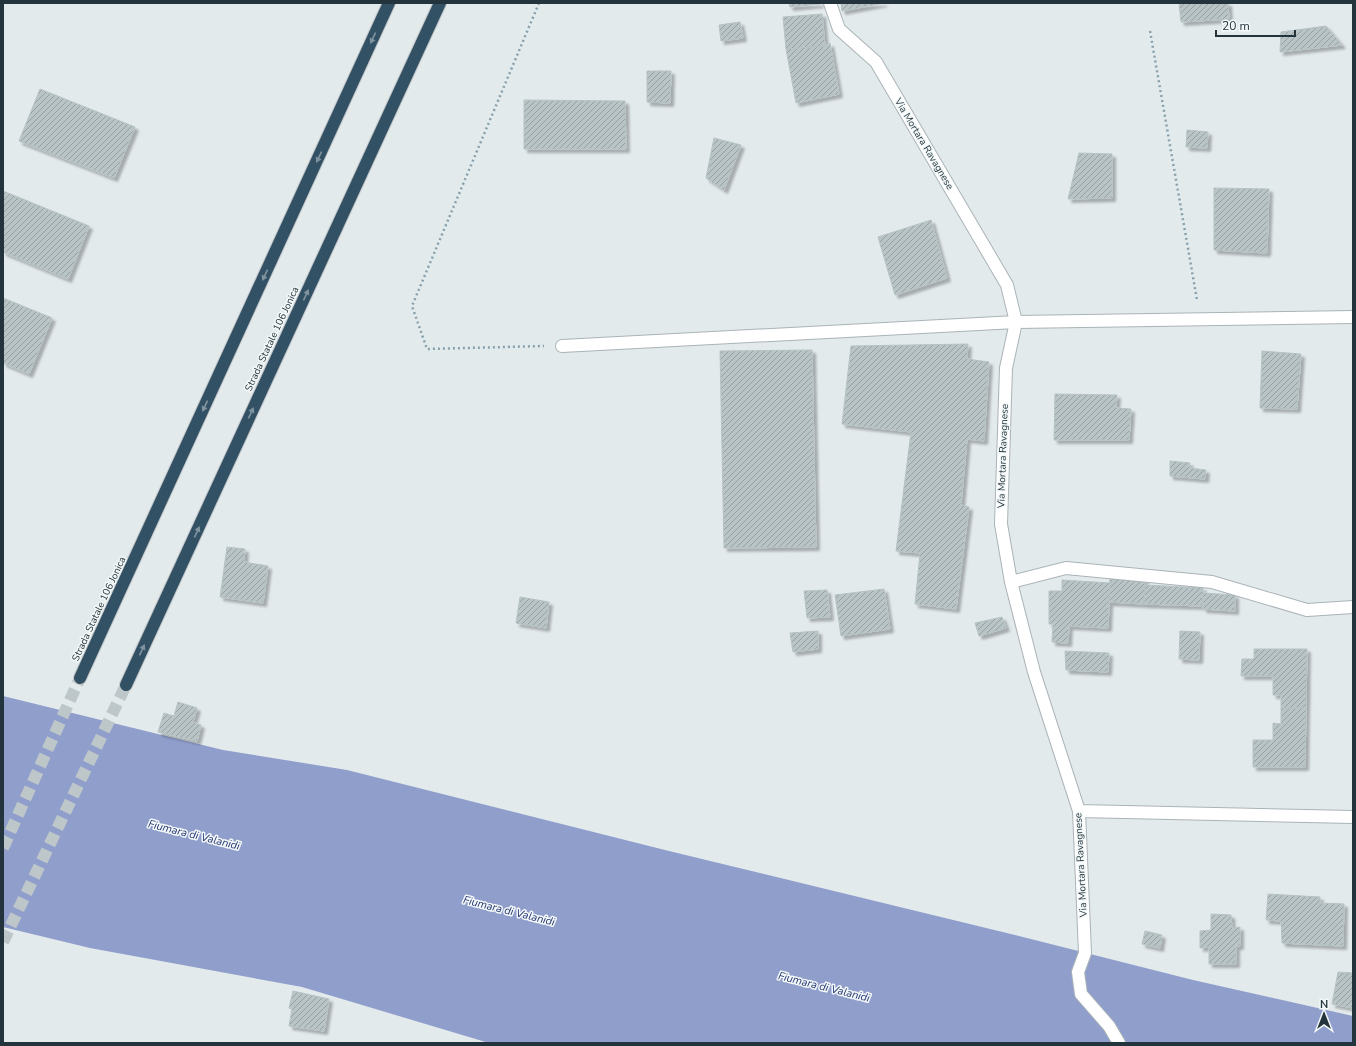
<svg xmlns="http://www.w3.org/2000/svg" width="1356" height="1046" font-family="'Nunito Sans',sans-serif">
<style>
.water{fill:#909ecc}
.building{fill:url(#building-hatch);stroke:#b6c2c5;filter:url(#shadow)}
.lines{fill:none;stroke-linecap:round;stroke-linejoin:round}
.highway-tunnel{stroke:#bdc6c9;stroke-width:12;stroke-dasharray:12 6;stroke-linecap:butt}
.street-casing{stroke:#aab3b7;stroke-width:14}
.highway-casing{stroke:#c2c6c8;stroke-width:14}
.path{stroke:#86a1ad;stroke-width:2.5;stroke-dasharray:2 3;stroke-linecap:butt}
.street{stroke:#fff;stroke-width:12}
.highway{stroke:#335165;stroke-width:12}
.oneway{fill:#8094a0}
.labels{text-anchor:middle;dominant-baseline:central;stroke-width:3;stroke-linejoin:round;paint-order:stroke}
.street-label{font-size:10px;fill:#24343c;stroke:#f3f8f8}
.water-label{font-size:11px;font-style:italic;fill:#233573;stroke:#f3f8f8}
</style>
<defs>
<pattern id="building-hatch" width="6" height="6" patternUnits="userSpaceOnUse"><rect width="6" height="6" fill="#b9c4c6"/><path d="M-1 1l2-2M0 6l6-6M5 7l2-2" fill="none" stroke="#96a0a2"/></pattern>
<filter id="shadow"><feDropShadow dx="3.5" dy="3.5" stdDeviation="1" flood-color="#0004"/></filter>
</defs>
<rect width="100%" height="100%" fill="#e3eaec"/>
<path class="water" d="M 3,696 L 223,750 L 347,770 L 669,851 L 1019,936 L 1193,980 L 1353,1016 L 1353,1043 L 489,1043 L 302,987 L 90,948 L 3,927 Z"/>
<path class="building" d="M 789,3 L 820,3 L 820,4 L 790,7 Z
M 841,3 L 884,3 L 842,11 Z
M 1179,3 L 1228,3 L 1229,19 L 1181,22 Z
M 822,14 L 825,46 L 786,49 L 783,17 Z
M 740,22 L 743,38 L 721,41 L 719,25 Z
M 1326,26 L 1342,45 L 1280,52 L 1281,32 Z
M 830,43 L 839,94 L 796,103 L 786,49 L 825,46 Z
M 647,71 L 671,71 L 670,103 L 647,102 Z
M 40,89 L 135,127 L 114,178 L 19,141 Z
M 524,100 L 625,101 L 626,149 L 524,149 Z
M 1187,130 L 1208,132 L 1207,148 L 1186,147 Z
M 714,138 L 741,145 L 724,190 L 706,178 Z
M 1079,153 L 1112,154 L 1112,198 L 1068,199 Z
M 1214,188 L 1269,189 L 1267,253 L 1214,250 Z
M 3,191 L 89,226 L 68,279 L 3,252 Z
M 931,220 L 947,278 L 895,295 L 878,237 Z
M 3,298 L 52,318 L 29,374 L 3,363 Z
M 968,344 L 967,359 L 989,362 L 984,441 L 967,439 L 961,505 L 969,507 L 956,609 L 915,604 L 920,553 L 896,551 L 911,432 L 842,424 L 851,346 Z
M 812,350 L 816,547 L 724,548 L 720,351 Z
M 1262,351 L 1301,354 L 1297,409 L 1260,408 Z
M 1055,394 L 1117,395 L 1116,408 L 1131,409 L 1129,440 L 1054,440 Z
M 1170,461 L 1190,463 L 1189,468 L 1206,470 L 1205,479 L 1170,476 Z
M 227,547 L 245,549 L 244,562 L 268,566 L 263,603 L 220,597 Z
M 1110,576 L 1145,579 L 1144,604 L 1109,602 Z
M 1062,580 L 1110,583 L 1108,628 L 1069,626 L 1068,643 L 1052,642 L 1053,624 L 1049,624 L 1049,591 L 1062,591 Z
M 1145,585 L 1203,588 L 1202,606 L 1144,604 Z
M 884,589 L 890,629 L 841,636 L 835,595 Z
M 827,590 L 830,617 L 807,618 L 804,591 Z
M 1203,593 L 1235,595 L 1235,611 L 1203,609 Z
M 520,597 L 549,602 L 546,628 L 516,623 Z
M 1002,617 L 1006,628 L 979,636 L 975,623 Z
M 818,631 L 818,649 L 793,652 L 790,633 Z
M 1180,631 L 1200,632 L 1199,660 L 1179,659 Z
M 1254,649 L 1307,649 L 1306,708 L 1281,708 L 1281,695 L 1273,695 L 1273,676 L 1241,676 L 1242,659 L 1254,659 Z
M 1065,651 L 1109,653 L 1108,672 L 1066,670 Z
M 178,702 L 197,708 L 193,722 L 201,725 L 197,741 L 158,732 L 164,713 L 174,716 Z
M 1281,708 L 1306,708 L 1305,767 L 1253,767 L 1253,740 L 1273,740 L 1273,723 L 1281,724 Z
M 1268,894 L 1320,897 L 1320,903 L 1344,904 L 1343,946 L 1282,943 L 1281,921 L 1266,920 Z
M 1211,914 L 1231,915 L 1232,928 L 1240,927 L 1240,946 L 1236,946 L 1236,964 L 1209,964 L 1209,947 L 1200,948 L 1200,931 L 1211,930 Z
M 1145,931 L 1162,935 L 1160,948 L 1142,944 Z
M 1338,972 L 1353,973 L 1353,1008 L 1332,1004 Z
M 293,991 L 329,999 L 324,1031 L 289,1026 L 292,1009 L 289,1008 Z"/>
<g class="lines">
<path class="highway-tunnel" d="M 3,848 L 80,678
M 3,942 L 126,685"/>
<g class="street-casing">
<path id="street" d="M 830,3 L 839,29 L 876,62 L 1007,285 L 1016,322 L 1006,368 L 1001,524 L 1011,582 L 1034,672 L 1079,811 L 1085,953 L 1078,972 L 1081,994 L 1109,1026 L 1119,1043
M 562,346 L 1016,322 L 1353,317
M 1011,582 L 1066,568 L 1212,582 L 1307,610 L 1353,607
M 1079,811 L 1353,817"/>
</g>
<g class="highway-casing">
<path id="highway" d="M 80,678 L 389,3
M 126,685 L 440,3"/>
</g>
<path class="path" d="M 539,3 L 412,306 L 427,349 L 544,346
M 1150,31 L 1197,300"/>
<use href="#street" class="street"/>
<use href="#highway" class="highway"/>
</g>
<defs><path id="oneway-solid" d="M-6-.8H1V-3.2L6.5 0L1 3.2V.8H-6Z"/></defs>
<g class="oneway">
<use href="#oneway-solid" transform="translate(373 38) rotate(115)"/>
<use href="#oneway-solid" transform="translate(319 157) rotate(115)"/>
<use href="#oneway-solid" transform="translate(265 275) rotate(115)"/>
<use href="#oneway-solid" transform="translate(306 295) rotate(-65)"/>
<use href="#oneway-solid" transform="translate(205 406) rotate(115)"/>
<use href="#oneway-solid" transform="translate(251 413) rotate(-65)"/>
<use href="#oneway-solid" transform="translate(197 532) rotate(-65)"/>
<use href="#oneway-solid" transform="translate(142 650) rotate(-65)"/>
</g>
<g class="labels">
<g class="street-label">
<text transform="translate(924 144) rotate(59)">Via Mortara Ravagnese</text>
<text transform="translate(272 339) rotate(-65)">Strada Statale 106 Jonica</text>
<text transform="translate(1003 456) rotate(-88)">Via Mortara Ravagnese</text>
<text transform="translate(99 609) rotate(-65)">Strada Statale 106 Jonica</text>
<text transform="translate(1081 865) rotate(-93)">Via Mortara Ravagnese</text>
</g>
<g class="water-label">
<text transform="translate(194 835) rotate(14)">Fiumara di Valanidi</text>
<text transform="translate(509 911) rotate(14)">Fiumara di Valanidi</text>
<text transform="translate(824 987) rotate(14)">Fiumara di Valanidi</text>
</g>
</g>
<rect width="1356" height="1046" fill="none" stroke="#24343c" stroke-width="8"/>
<g transform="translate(1324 1014)" stroke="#f3f8f8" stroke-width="3" paint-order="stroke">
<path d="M0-3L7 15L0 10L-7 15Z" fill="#24343c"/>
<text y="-6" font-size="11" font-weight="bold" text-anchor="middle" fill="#24343c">N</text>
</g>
<path d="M1216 30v6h79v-6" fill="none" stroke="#24343c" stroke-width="2"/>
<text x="1222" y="30" font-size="12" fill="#24343c" stroke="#f3f8f8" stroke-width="3" paint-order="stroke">20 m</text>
</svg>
